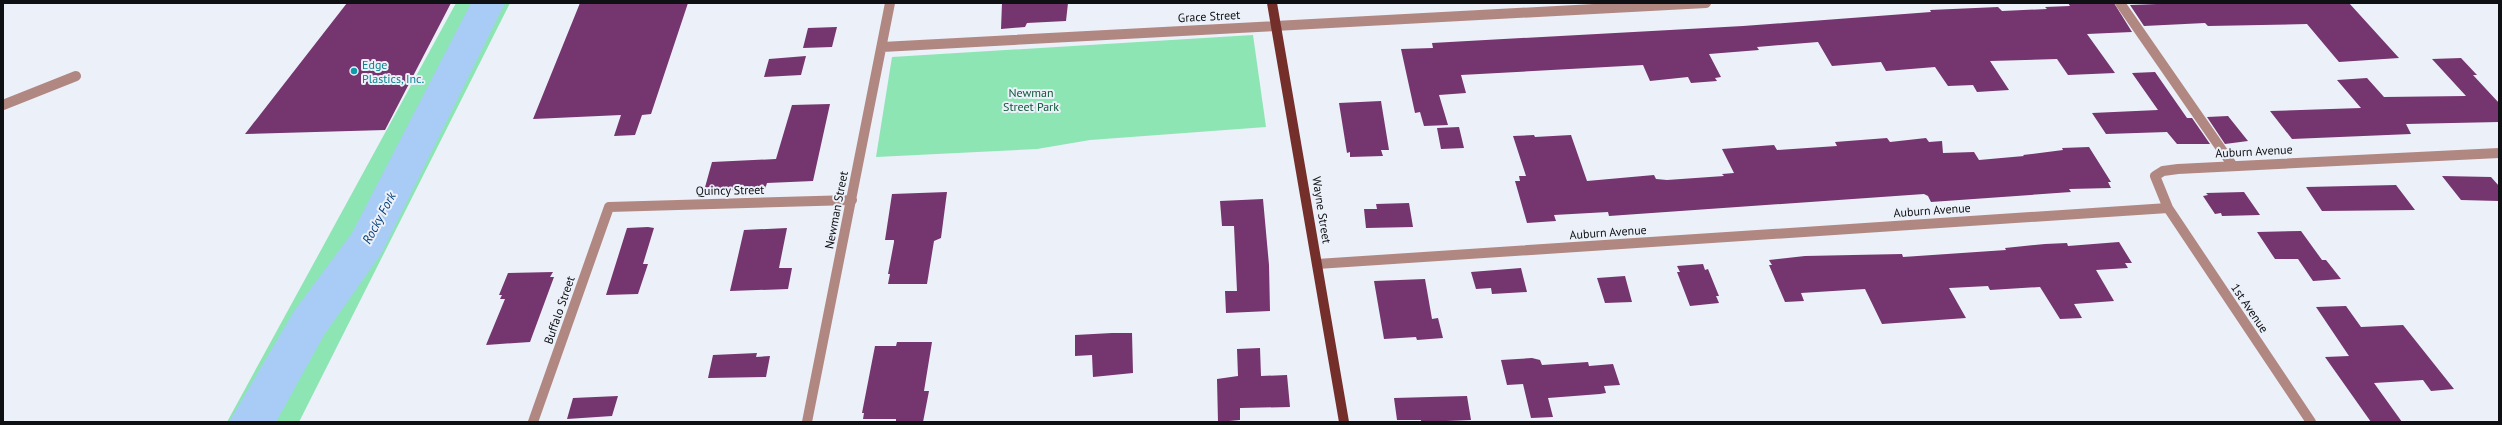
<svg xmlns="http://www.w3.org/2000/svg" width="2502" height="425" font-family="'PT Sans',sans-serif">
<style>
.green{fill:#8ce5b3}
.lines{fill:none;stroke-linecap:round;stroke-linejoin:round}
.river{fill:#a9ccf6;fill-rule:evenodd}
.building{fill:#75356e}
.minor{stroke:#b18782;stroke-width:10}
.major{stroke:#752f2b;stroke-width:10}
.culture-dot{fill:#0f9aa8;stroke:#ebf0f9;stroke-width:1.5}
.labels{text-anchor:middle;dominant-baseline:central;stroke-width:4;stroke-linejoin:round;paint-order:stroke}
.street-label{font-size:12px;fill:#0e1013;stroke:#ebf0f9}
.culture-label{font-size:12px;fill:#0d838f;stroke:#ebf0f9;text-anchor:start}
.park-label{font-size:12px;fill:#0f5838;stroke:#ebf0f9}
.water-label{font-size:13px;font-style:italic;fill:#003e7a;stroke:#ebf0f9}
</style>
<rect width="100%" height="100%" fill="#ebf0f9"/>
<path class="green" d="M 456,3 L 510,3 L 299,422 L 227,422 Z
M 1253,35 L 1266,127 L 1090,140 L 1037,149 L 876,157 L 892,57 Z"/>
<g class="lines">
<path class="river" d="M 471,3 L 505,3 L 381,254 L 324,335 L 276,422 L 229,422 L 294,311 L 352,233 Z"/>
</g>
<path class="building" d="M 347,3 L 451,3 L 385,130 L 245,134 Z
M 580,3 L 688,3 L 651,114 L 642,115 L 635,135 L 614,136 L 621,115 L 533,119 Z
M 1002,3 L 1068,3 L 1066,21 L 1027,23 L 1025,27 L 1001,29 Z
M 2068,3 L 2114,3 L 2132,32 L 2087,34 L 2115,73 L 2068,75 L 2057,59 L 1990,61 L 2009,90 L 1977,92 L 1973,85 L 1948,86 L 1935,67 L 1886,71 L 1881,62 L 1832,66 L 1818,42 L 1757,47 L 1759,50 L 1709,54 L 1721,77 L 1715,78 L 1717,81 L 1691,83 L 1688,77 L 1650,81 L 1643,65 L 1461,75 L 1466,93 L 1439,95 L 1448,125 L 1424,126 L 1420,112 L 1415,113 L 1401,49 L 1433,48 L 1432,43 L 1743,26 L 1931,12 L 1930,10 L 1998,7 L 2002,11 L 2047,9 L 2045,7 L 2070,6 Z
M 2183,3 L 2349,3 L 2399,58 L 2339,62 L 2307,24 L 2208,26 L 2205,23 L 2144,26 L 2130,5 Z
M 837,27 L 832,47 L 803,48 L 808,28 Z
M 806,56 L 801,75 L 764,77 L 769,59 Z
M 2461,58 L 2477,75 L 2473,75 L 2499,103 L 2499,122 L 2406,124 L 2411,134 L 2292,139 L 2270,111 L 2361,108 L 2337,80 L 2367,78 L 2384,97 L 2466,96 L 2432,59 Z
M 2155,72 L 2187,118 L 2192,118 L 2210,144 L 2177,144 L 2167,132 L 2106,134 L 2092,113 L 2158,110 L 2132,73 Z
M 1381,101 L 1389,150 L 1381,150 L 1383,156 L 1350,157 L 1350,152 L 1347,153 L 1339,103 Z
M 830,104 L 813,181 L 767,183 L 765,189 L 704,191 L 712,162 L 776,159 L 792,105 Z
M 2228,116 L 2248,141 L 2225,144 L 2207,117 Z
M 1459,127 L 1464,148 L 1441,149 L 1437,128 Z
M 1534,135 L 1535,137 L 1571,135 L 1587,181 L 1654,175 L 1656,179 L 1667,180 L 1724,176 L 1722,174 L 1734,173 L 1722,149 L 1774,145 L 1777,150 L 1837,146 L 1835,142 L 1887,138 L 1890,142 L 1926,138 L 1929,142 L 1942,141 L 1943,153 L 1974,152 L 1979,160 L 2024,156 L 2023,155 L 2063,150 L 2062,148 L 2089,147 L 2111,182 L 2108,182 L 2111,188 L 2069,189 L 2071,192 L 1931,202 L 1928,196 L 1924,194 L 1609,216 L 1608,212 L 1554,215 L 1556,221 L 1527,223 L 1515,181 L 1520,181 L 1519,176 L 1526,176 L 1513,136 Z
M 2442,176 L 2491,177 L 2499,186 L 2499,201 L 2461,200 Z
M 2396,185 L 2415,210 L 2322,211 L 2306,187 Z
M 947,192 L 941,238 L 934,241 L 927,284 L 888,284 L 890,274 L 888,274 L 894,242 L 894,240 L 885,240 L 892,194 Z
M 2244,192 L 2260,215 L 2222,216 L 2221,213 L 2215,214 L 2203,196 L 2208,195 L 2206,193 Z
M 1263,199 L 1269,265 L 1270,311 L 1226,313 L 1225,291 L 1237,291 L 1234,226 L 1222,226 L 1220,201 Z
M 1409,203 L 1413,227 L 1366,228 L 1364,209 L 1377,209 L 1376,204 Z
M 648,227 L 654,228 L 643,264 L 648,264 L 638,294 L 606,295 L 627,228 Z
M 787,228 L 779,268 L 792,268 L 788,289 L 730,291 L 744,230 Z
M 2301,231 L 2322,260 L 2326,260 L 2341,279 L 2313,281 L 2298,259 L 2275,259 L 2257,232 Z
M 2119,242 L 2132,263 L 2125,263 L 2128,268 L 2096,270 L 2114,301 L 2074,304 L 2082,318 L 2060,319 L 2040,287 L 1990,290 L 1988,286 L 1949,288 L 1966,318 L 1882,324 L 1865,289 L 1801,293 L 1804,301 L 1785,302 L 1769,265 L 1772,265 L 1769,260 L 1805,256 L 1902,254 L 1903,257 L 2006,250 L 2005,248 L 2045,244 L 2067,243 L 2068,246 Z
M 1703,264 L 1705,270 L 1708,269 L 1719,296 L 1716,296 L 1719,303 L 1690,306 L 1677,272 L 1680,272 L 1677,266 Z
M 1521,268 L 1527,292 L 1492,294 L 1491,288 L 1476,289 L 1471,272 Z
M 553,272 L 550,277 L 554,277 L 530,342 L 486,345 L 505,299 L 500,299 L 502,295 L 499,295 L 508,273 Z
M 1625,276 L 1632,302 L 1605,303 L 1597,278 Z
M 1425,279 L 1432,319 L 1438,318 L 1443,338 L 1417,340 L 1416,337 L 1384,339 L 1374,281 Z
M 2346,306 L 2361,327 L 2403,325 L 2454,389 L 2431,391 L 2423,380 L 2374,383 L 2402,422 L 2371,422 L 2325,357 L 2349,356 L 2316,307 Z
M 1112,333 L 1132,333 L 1133,373 L 1093,377 L 1092,355 L 1075,356 L 1075,335 Z
M 897,342 L 932,342 L 924,391 L 929,391 L 923,422 L 896,422 L 896,419 L 863,419 L 864,413 L 862,413 L 875,346 L 896,346 Z
M 1260,348 L 1261,376 L 1287,375 L 1290,407 L 1240,408 L 1240,420 L 1218,422 L 1217,379 L 1238,376 L 1237,349 Z
M 757,353 L 756,357 L 770,356 L 766,377 L 708,378 L 713,355 Z
M 1532,358 L 1540,360 L 1542,365 L 1588,362 L 1589,366 L 1613,364 L 1620,385 L 1604,386 L 1606,393 L 1600,394 L 1548,398 L 1553,417 L 1531,418 L 1523,384 L 1507,385 L 1501,360 Z
M 618,396 L 612,416 L 567,419 L 573,398 Z
M 1467,396 L 1471,420 L 1421,422 L 1421,420 L 1397,420 L 1394,398 Z"/>
<g class="lines">
<path class="minor" d="M 2120,3 L 2233,166
M 882,47 L 1706,3
M 3,105 L 76,76
M 1317,264 L 2168,208
M 533,422 L 609,207 L 852,200
M 807,422 L 890,3
M 2311,422 L 2168,208 L 2155,176 L 2163,171 L 2178,169 L 2499,153"/>
<path class="major" d="M 1272,3 L 1344,422"/>
</g>
<circle class="culture-dot" cx="354" cy="71" r="4"/>
<g class="labels">
<g class="street-label">
<text transform="translate(1209 16) rotate(-3)">Grace Street</text>
<text transform="translate(2254 151) rotate(-3)">Auburn Avenue</text>
<text transform="translate(730 190) rotate(-1)">Quincy Street</text>
<text transform="translate(836 210) rotate(-79)">Newman Street</text>
<text transform="translate(1322 210) rotate(81)">Wayne Street</text>
<text transform="translate(1932 210) rotate(-4)">Auburn Avenue</text>
<text transform="translate(1608 232) rotate(-4)">Auburn Avenue</text>
<text transform="translate(2250 308) rotate(56)">1st Avenue</text>
<text transform="translate(559 310) rotate(-71)">Buffalo Street</text>
</g>
<g class="culture-label">
<text x="362" y="64">Edge<tspan x="362" dy="14">Plastics, Inc.</tspan></text>
</g>
<g class="park-label">
<text x="1031" y="92">Newman<tspan x="1031" dy="14">Street Park</tspan></text>
</g>
<g class="water-label">
<text transform="translate(379 218) rotate(-62)">Rocky Fork</text>
</g>
</g>
<rect width="2502" height="425" fill="none" stroke="#0e1013" stroke-width="8"/>
</svg>
